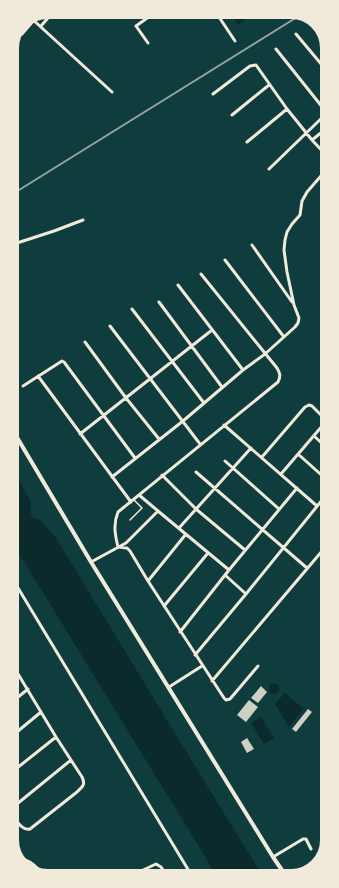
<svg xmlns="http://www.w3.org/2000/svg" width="339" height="888" font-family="'Nunito Sans',sans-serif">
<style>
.water{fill:#0a2a2b}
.building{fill:#cfcfc3}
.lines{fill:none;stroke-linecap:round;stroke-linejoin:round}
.service{stroke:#f1e9da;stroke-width:1.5}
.minor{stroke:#f1e9da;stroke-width:3}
.tertiary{stroke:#f1e9da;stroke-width:4}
.rail{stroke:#97a49c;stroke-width:2}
.rim{fill:none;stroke:#f1e9da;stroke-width:2}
</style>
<rect width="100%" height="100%" fill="#0f3d3e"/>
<path class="water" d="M 230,11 L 256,11 L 238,25 Z
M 12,468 L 30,500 L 31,514 L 33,518 L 40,520 L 56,538 C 125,651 193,764 263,876 L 217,876 L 12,542 Z
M268.5 689a5.5 5.5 0 1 1 11 0a5.5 5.5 0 1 1-11 0Z
M 285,693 L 304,709 L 289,727 L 275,704 Z
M 261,717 L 274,738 L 264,744 L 251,723 Z"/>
<path class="building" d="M 261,686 L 267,692 L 258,703 L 251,698 Z
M 249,700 L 258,707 L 246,722 L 237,715 Z
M 308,709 L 312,712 L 296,732 L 292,729 Z
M 247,738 L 254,749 L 247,753 L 241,742 Z"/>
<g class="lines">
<path class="service" d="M 130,520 L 142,508 L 134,500"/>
<path class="minor" d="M 215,11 L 235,41
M 31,18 L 112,92
M 41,26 L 54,11
M 22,34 L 34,20
M 296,34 L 327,71
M 148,43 L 136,26 L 157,11
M 213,94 L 250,66 L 256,65 L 287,109 L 312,140 L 327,156
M 232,115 L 269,85
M 11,130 C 17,143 19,146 11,159
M 312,140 L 327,128
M 247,142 L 287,109
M 269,169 L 327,113 L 276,49
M 252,245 L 292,302
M 11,246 L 17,243 L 54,231 L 83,220
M 225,260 L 284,337
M 201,274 L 277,368 C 280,373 281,376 278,382 L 118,512 C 113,524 115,535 118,547 L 127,548 L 130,551 L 148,581 L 224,698 L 226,700 L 230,699 L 258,666
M 178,285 L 243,370
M 159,302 L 222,387
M 132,309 L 204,403
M 110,326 L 200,444
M 85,342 L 126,398 L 159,439
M 38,376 L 131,502
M 23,386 L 62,361 L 64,362 L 135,458
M 224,425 L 317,506
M 80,434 L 212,330
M 314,436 L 327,448
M 298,454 L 327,480
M 262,457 L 305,407 L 309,405 L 312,406 L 324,418 L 323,425 L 281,474
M 225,461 L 279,509
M 196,472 L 307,568
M 162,475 L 196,509 L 245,550
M 112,477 L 183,421 L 243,370 L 265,354 L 295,327 L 298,323 L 299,318 L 294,305 L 287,272 L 284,250 L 285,240 L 287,232 L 292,224 L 300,215 L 302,201 L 307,192 L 327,169
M 139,495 L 158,511
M 179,528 L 251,448
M 91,562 L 126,543 L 158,511 L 229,570
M 12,578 L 192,876
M 148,581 L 186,534
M 246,594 L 327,494
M 164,606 L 208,553
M 180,632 L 229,570 L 297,488
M 195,655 L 246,594 L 225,575
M 12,664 L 56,737 L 82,777 C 86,785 82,787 77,792 L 30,829 C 22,831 17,821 12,815
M 212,681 L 328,544
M 169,687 L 202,666
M 12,702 L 28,689
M 12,736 L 41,712
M 12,772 L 56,737
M 12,808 L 71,760
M 273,857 L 303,839 L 306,839 L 311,849
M 19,860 C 28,857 40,870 45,877
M 128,877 L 156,864 L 161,867 L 167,876"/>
<path class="tertiary" d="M 12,429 L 91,562 L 273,857 L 286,876"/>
<path class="rail" d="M 11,195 L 302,14"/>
</g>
<path d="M0 0H339V888H0ZM48 18H291A30 30 0 0 1 321 48V840A30 30 0 0 1 291 870H48A30 30 0 0 1 18 840V48A30 30 0 0 1 48 18Z" fill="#f1e9da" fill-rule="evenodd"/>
<path class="rim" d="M48 18H291A30 30 0 0 1 321 48V840A30 30 0 0 1 291 870H48A30 30 0 0 1 18 840V48A30 30 0 0 1 48 18Z"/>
</svg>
